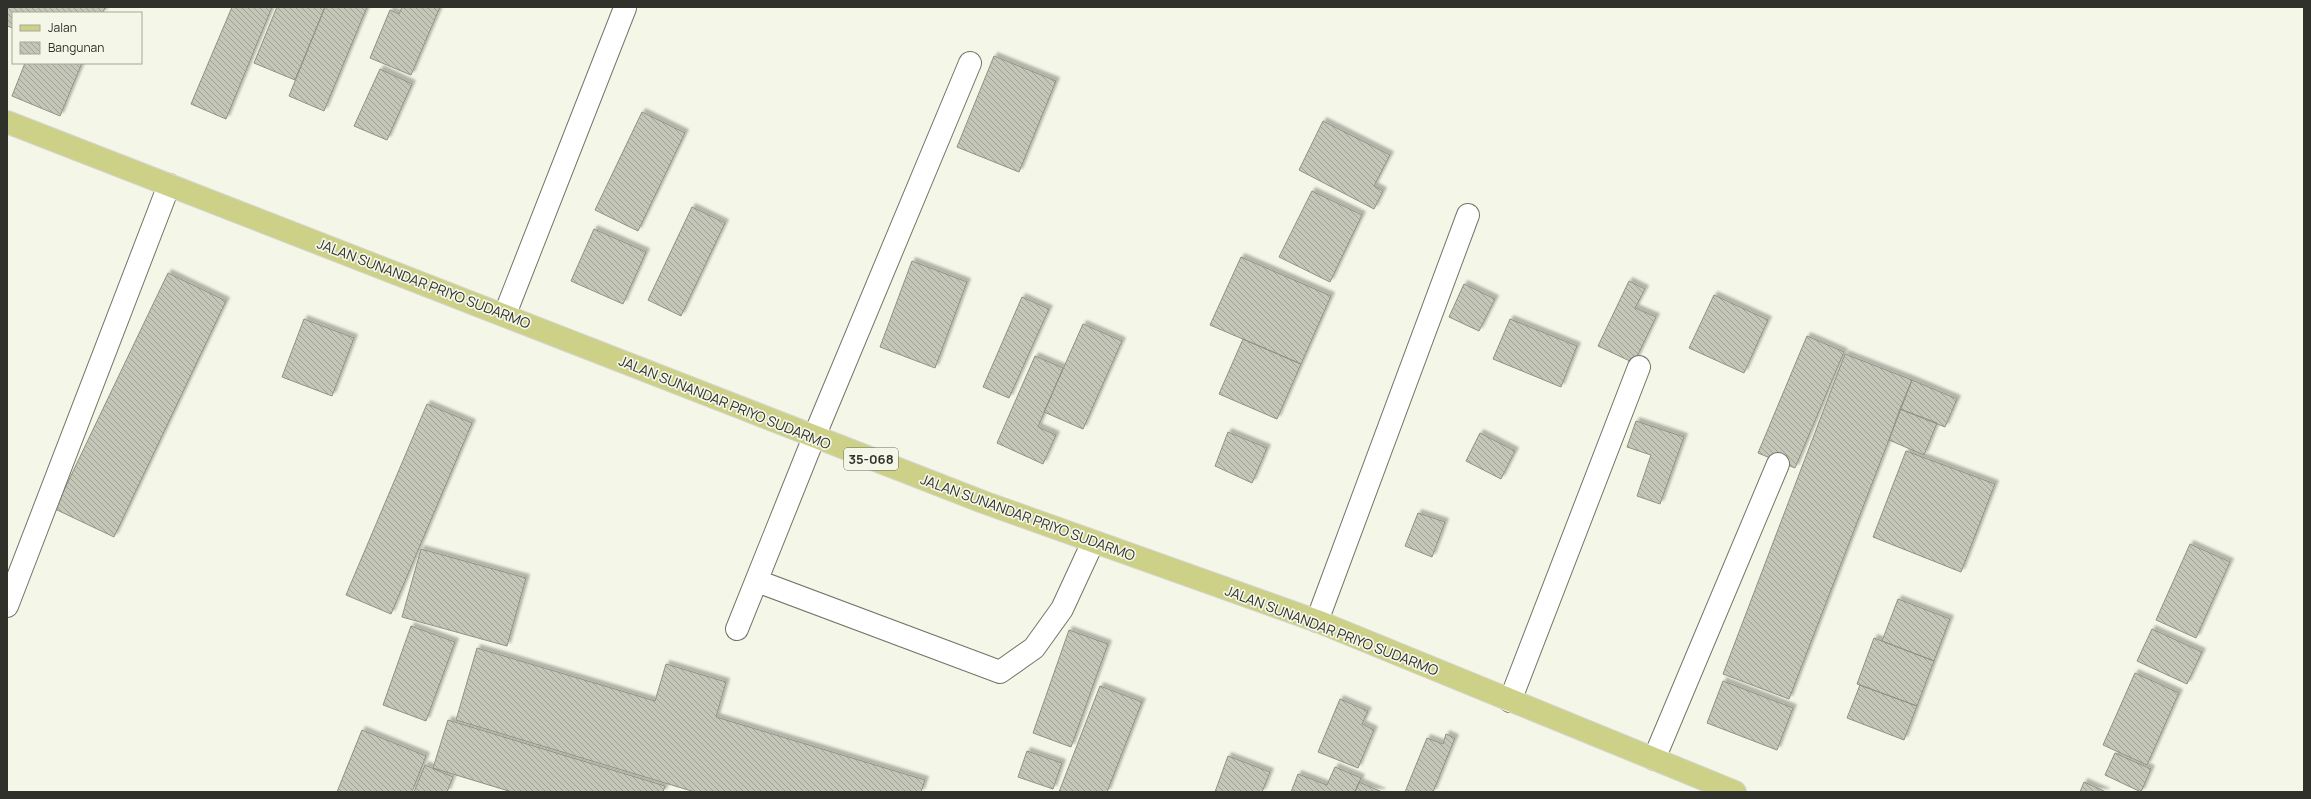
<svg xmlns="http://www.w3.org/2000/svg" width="2311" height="799" font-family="Manrope,sans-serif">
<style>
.building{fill:url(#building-back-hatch);stroke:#909284;filter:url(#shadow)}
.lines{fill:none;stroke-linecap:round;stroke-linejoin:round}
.minor-casing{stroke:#737568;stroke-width:24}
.major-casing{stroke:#d6d6d5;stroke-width:24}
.minor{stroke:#fff;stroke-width:22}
.major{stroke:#cdd187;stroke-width:22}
.labels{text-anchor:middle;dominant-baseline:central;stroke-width:3.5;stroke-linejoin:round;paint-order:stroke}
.shield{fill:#f4f6e7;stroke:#6b6c63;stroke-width:1}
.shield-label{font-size:13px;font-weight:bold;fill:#30312b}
.street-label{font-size:14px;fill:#30312b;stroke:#f4f6e7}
</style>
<defs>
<pattern id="building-back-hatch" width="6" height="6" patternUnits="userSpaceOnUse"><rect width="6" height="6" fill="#c4c6b8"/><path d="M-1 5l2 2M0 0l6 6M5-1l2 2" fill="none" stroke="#a0a196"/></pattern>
<filter id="shadow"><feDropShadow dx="3.5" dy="-3.5" stdDeviation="1" flood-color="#0004"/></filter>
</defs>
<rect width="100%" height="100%" fill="#f4f6e7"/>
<path class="building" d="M 7,7 L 105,7 L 103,13 L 13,13 L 13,28 L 7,26 Z
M 232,7 L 272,7 L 226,119 L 191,104 Z
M 277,7 L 325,7 L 295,80 L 254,63 Z
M 325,7 L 367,7 L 324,111 L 289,96 Z
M 402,7 L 440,7 L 411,75 L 370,58 L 390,10 L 399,14 Z
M 994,56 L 1056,81 L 1019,172 L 957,147 Z
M 25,63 L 82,63 L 60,116 L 12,96 Z
M 380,69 L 412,84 L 387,140 L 354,126 Z
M 642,112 L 685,133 L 638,231 L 595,210 Z
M 1323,121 L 1390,155 L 1374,186 L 1383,191 L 1374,209 L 1299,170 Z
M 1312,191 L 1362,215 L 1330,282 L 1279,257 Z
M 692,207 L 725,223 L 681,316 L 648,300 Z
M 594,229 L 646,252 L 623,304 L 571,281 Z
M 1241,257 L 1331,296 L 1301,364 L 1210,325 Z
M 912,261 L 967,282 L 935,368 L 880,347 Z
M 168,273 L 226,301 L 114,537 L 55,509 Z
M 1629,281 L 1645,289 L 1635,308 L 1656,317 L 1634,363 L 1598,346 Z
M 1464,284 L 1495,299 L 1479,331 L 1449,317 Z
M 1714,295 L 1768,320 L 1744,373 L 1689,348 Z
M 1022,297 L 1049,309 L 1009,398 L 983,387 Z
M 304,319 L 354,338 L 332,396 L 282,377 Z
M 1510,319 L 1577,346 L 1561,387 L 1493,359 Z
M 1083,324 L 1122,341 L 1083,429 L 1044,412 Z
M 1807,336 L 1844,352 L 1795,468 L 1758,453 Z
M 1243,339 L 1301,364 L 1277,419 L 1219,394 Z
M 1845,354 L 1912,380 L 1789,699 L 1723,674 Z
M 1035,356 L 1063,368 L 1038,427 L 1056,435 L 1043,464 L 997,443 Z
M 1912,380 L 1957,399 L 1945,427 L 1900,409 Z
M 427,404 L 472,423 L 391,614 L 346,595 Z
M 1900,409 L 1937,423 L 1924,455 L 1889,440 Z
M 1636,421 L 1684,437 L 1660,504 L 1637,496 L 1651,455 L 1627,447 Z
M 1228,432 L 1267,448 L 1252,483 L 1215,466 Z
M 1480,433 L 1515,451 L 1501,479 L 1466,461 Z
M 1906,451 L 1995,484 L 1961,572 L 1873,537 Z
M 1418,513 L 1445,522 L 1432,557 L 1405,546 Z
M 2190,544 L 2230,562 L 2196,638 L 2156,620 Z
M 421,549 L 526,578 L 507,646 L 402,617 Z
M 1898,599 L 1950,619 L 1934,661 L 1882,641 Z
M 411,626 L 455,642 L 426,721 L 383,705 Z
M 2152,629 L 2202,652 L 2187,684 L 2137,661 Z
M 1069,630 L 1108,644 L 1071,747 L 1033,733 Z
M 1874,638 L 1934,661 L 1917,706 L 1857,684 Z
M 477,648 L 655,701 L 666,664 L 726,682 L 716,717 L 925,780 L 921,792 L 695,792 L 456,720 Z
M 2135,673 L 2179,693 L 2147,765 L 2103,745 Z
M 1723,681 L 1793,708 L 1777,750 L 1707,723 Z
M 1860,685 L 1917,706 L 1904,740 L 1847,718 Z
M 1100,686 L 1142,702 L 1107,792 L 1059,792 Z
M 1340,699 L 1368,711 L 1362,724 L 1374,730 L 1358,768 L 1318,752 Z
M 448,720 L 665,786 L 663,792 L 512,792 L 433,768 Z
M 362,730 L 426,756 L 412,792 L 337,792 Z
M 1446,734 L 1455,738 L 1433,792 L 1405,792 L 1427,738 L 1443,744 Z
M 1027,751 L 1062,763 L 1053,789 L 1018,777 Z
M 2115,753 L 2151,769 L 2141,792 L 2105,775 Z
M 1228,756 L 1270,772 L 1262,792 L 1215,792 Z
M 425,765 L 453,777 L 447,792 L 414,792 Z
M 1335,767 L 1361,778 L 1355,792 L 1291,792 L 1298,774 L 1327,785 Z
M 1359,782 L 1382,792 L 1355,792 Z
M 2084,782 L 2106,792 L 2080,792 Z"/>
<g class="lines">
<g class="minor-casing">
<path id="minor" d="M 505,314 L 625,8
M 757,581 L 1000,672 L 1034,648 L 1062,609 L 1093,542
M 7,606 L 169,185
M 1317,621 L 1468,215
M 737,629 L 814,437 L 970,63
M 1510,701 L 1639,367
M 1654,759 L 1778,464"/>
</g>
<g class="major-casing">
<path id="major" d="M 7,122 L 983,502 L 1317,621 L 1735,792"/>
</g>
<use href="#minor" class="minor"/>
<use href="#major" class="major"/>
</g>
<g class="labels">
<rect class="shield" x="844" y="448" width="54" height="22" rx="3"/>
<g class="shield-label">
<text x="871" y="459">35-068</text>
</g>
<g class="street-label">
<text transform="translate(424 283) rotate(21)">JALAN SUNANDAR PRIYO SUDARMO</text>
<text transform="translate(725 402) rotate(22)">JALAN SUNANDAR PRIYO SUDARMO</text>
<text transform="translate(1028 517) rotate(20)">JALAN SUNANDAR PRIYO SUDARMO</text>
<text transform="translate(1332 630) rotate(21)">JALAN SUNANDAR PRIYO SUDARMO</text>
</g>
</g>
<rect width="2311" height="799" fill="none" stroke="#30312b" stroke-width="16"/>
<rect x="12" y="12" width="130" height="52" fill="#f4f6e7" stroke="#a6a79c"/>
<rect x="20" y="25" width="20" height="6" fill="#cdd187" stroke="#a6a79c"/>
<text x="48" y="32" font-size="12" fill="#30312b">Jalan</text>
<rect x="20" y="42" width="20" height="12" fill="url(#building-back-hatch)" stroke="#a6a79c"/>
<text x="48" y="52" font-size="12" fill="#30312b">Bangunan</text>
</svg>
